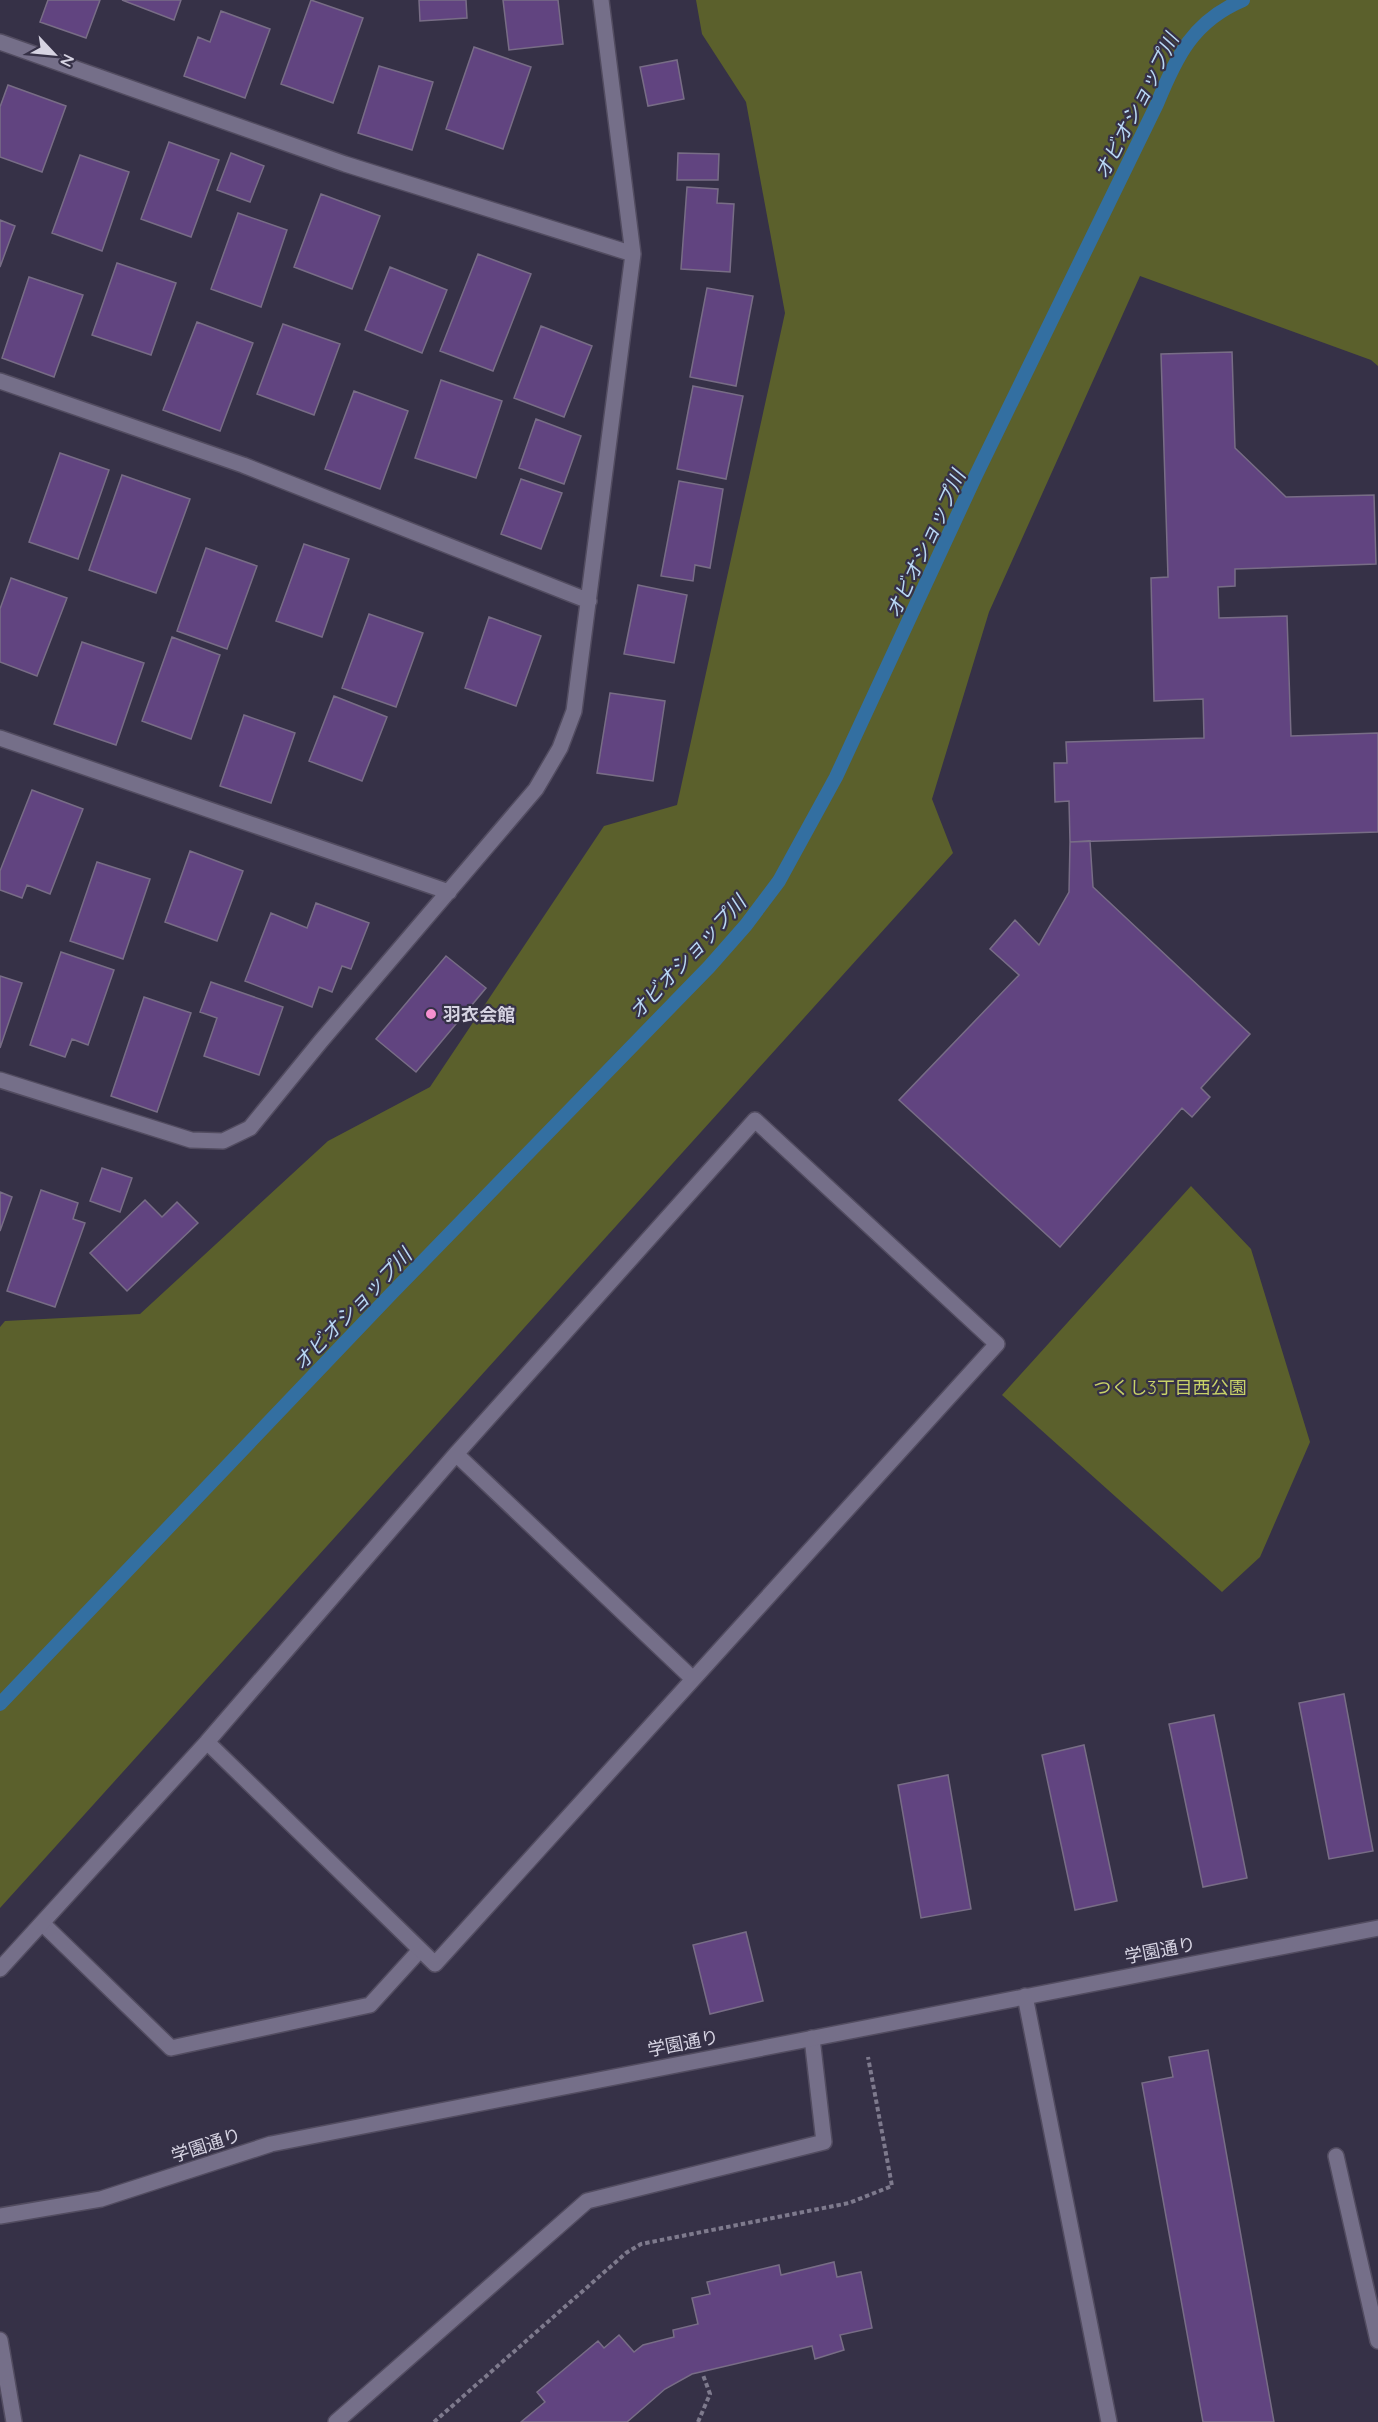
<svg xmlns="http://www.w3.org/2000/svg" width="1378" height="2422" font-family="Quicksand,'Noto Sans JP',sans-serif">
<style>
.green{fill:#5b602c}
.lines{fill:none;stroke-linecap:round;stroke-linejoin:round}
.stream{stroke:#336fa1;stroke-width:14}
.building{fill:#614480;stroke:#786d86;stroke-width:1.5}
.lane-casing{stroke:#524c60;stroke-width:18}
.street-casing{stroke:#524c60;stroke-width:18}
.secondary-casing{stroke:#524c60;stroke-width:18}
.path{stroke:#7e7a8d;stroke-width:4;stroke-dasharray:4.5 3;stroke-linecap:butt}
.lane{stroke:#756f89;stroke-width:15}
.street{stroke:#756f89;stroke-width:15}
.secondary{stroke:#756f89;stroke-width:15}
.poi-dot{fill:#f690d0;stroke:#363147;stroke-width:2}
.labels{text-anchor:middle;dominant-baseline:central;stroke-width:4.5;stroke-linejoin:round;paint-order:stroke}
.poi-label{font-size:18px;font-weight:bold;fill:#d6d3e2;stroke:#363147;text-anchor:start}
.park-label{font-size:18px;fill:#c8d268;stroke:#363147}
.street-label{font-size:18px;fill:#d6d3e2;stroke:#363147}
.water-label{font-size:20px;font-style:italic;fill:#b8d7f4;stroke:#363147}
</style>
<rect width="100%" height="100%" fill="#363147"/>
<path class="green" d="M 696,0 L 1378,0 L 1378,366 L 1371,360 L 1140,276 L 989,612 L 932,799 L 953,853 L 0,1908 L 0,1327 L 5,1321 L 140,1314 L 328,1141 L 430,1087 L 604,826 L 677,805 L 785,313 L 746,102 L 702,34 Z
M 1191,1186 L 1251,1249 L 1310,1442 L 1260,1557 L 1222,1592 L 1002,1395 Z"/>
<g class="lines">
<path class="stream" d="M 0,1704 L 391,1294 L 709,967 L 746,925 L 779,881 L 836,777 L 976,475 L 1157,104 C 1176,57 1193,21 1243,0"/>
</g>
<path class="building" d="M 48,0 L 100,0 L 86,38 L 40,22 Z
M 122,0 L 181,0 L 174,20 Z
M 311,0 L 363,18 L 333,103 L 281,84 Z
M 419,0 L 466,0 L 467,18 L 420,21 Z
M 503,0 L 558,0 L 563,44 L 509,50 Z
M 221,11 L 270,29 L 245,98 L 184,76 L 198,37 L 210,42 Z
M 474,47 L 531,67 L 503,149 L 446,129 Z
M 677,60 L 684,99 L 648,106 L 640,67 Z
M 379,66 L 433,82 L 412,150 L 358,133 Z
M 8,85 L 66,106 L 42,172 L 0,157 L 0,107 Z
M 169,142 L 219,160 L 191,237 L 141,219 Z
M 231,153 L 264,166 L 250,202 L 217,190 Z
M 678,153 L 719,154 L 718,180 L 677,180 Z
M 80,155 L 129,172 L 102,251 L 52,233 Z
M 687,187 L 718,189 L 717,203 L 734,204 L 730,272 L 681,269 Z
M 321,194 L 380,216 L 352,289 L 294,267 Z
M 238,213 L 287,230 L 261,307 L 211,289 Z
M 0,220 L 15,226 L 0,267 Z
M 478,254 L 531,274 L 493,371 L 440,351 Z
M 117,263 L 176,283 L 151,355 L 92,335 Z
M 390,267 L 447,290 L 422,353 L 365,330 Z
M 29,277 L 83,295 L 54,377 L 2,358 Z
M 707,288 L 753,296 L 736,386 L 690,377 Z
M 197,322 L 253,343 L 220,431 L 163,410 Z
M 283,324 L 340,344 L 314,415 L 257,394 Z
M 541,326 L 592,346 L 564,417 L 514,398 Z
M 1232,352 L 1235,448 L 1286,497 L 1374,495 L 1376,564 L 1235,569 L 1235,586 L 1218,587 L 1219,618 L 1287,616 L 1291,736 L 1378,733 L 1378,832 L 1070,842 L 1069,801 L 1055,802 L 1054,763 L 1067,763 L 1066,742 L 1204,738 L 1203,699 L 1154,701 L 1151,578 L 1168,577 L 1161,354 Z
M 441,380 L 502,401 L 476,478 L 415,458 Z
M 693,386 L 743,396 L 726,479 L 677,469 Z
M 354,391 L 408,411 L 380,489 L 325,469 Z
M 536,419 L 581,436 L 564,484 L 519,468 Z
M 60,453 L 109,470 L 78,559 L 29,542 Z
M 122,475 L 190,499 L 156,593 L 89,570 Z
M 521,479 L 562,493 L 541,549 L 501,534 Z
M 679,481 L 723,489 L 710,568 L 695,565 L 693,581 L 661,576 Z
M 304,544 L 349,559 L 322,637 L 276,621 Z
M 206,548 L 257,566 L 227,649 L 177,631 Z
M 11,578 L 67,598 L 37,676 L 0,662 L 0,609 Z
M 638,585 L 687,595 L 674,663 L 624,654 Z
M 369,614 L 423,633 L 396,707 L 342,688 Z
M 489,617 L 541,636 L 516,706 L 465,688 Z
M 172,637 L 220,655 L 191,739 L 142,721 Z
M 82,642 L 144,663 L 116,745 L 54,724 Z
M 610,693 L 665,701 L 653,781 L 597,773 Z
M 334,696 L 387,717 L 362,781 L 309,761 Z
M 244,715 L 295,733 L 271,803 L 220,786 Z
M 32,790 L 83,809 L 50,894 L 27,885 L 22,898 L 0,890 L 0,871 Z
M 1090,841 L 1093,887 L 1250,1034 L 1201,1088 L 1210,1097 L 1192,1117 L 1182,1108 L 1060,1247 L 899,1100 L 1019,975 L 990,949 L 1015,920 L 1039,945 L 1069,892 L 1070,842 Z
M 190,851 L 243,871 L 217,941 L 165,922 Z
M 97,862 L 150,879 L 123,959 L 70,941 Z
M 316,903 L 369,923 L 351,969 L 342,966 L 332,992 L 319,987 L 312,1007 L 245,981 L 271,913 L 307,928 Z
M 61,952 L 114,970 L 88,1045 L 72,1039 L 65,1057 L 30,1045 Z
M 446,956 L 486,988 L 416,1072 L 376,1039 Z
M 0,976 L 22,983 L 0,1048 Z
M 211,982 L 283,1007 L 259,1075 L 204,1056 L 217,1018 L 200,1012 Z
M 144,997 L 191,1013 L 157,1112 L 111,1096 Z
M 102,1168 L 132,1178 L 120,1212 L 90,1201 Z
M 41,1190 L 78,1203 L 73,1219 L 85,1223 L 55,1307 L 7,1291 Z
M 0,1192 L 12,1197 L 0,1231 Z
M 145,1200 L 162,1217 L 177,1202 L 198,1223 L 127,1291 L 90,1253 Z
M 1344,1694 L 1373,1851 L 1329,1859 L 1299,1703 Z
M 1214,1715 L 1247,1878 L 1203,1887 L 1169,1724 Z
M 1084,1745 L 1117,1901 L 1075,1910 L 1042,1755 Z
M 948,1775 L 971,1909 L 921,1918 L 898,1785 Z
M 746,1932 L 763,2001 L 710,2014 L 693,1945 Z
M 1208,2050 L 1274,2422 L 1203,2422 L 1142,2083 L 1173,2077 L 1169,2057 Z
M 834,2262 L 837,2277 L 861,2272 L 872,2328 L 840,2335 L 844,2350 L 815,2359 L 812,2346 L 692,2374 L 665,2389 L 627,2422 L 521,2422 L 545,2402 L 537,2392 L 598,2341 L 604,2348 L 619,2335 L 634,2352 L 643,2345 L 674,2337 L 673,2330 L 698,2324 L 692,2298 L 710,2294 L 707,2282 L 779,2265 L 781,2275 Z"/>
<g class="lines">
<g class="lane-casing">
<path id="lane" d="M 43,1924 L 171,2048 L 370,2005 L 420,1950
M 1336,2156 L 1378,2341
M 336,2422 L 587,2201 L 824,2142 L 812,2038"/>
</g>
<g class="street-casing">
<path id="street" d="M 0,42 L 345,164 L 633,254
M 0,381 L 243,465 L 589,601
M 0,738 L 449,892
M 0,1080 L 191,1140 L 223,1141 L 250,1128 L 321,1041 L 536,789 L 560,748 L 574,711 L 633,254 L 601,0
M 456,1454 L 693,1679
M 0,1969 L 207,1742 L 456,1454 L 755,1120 L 997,1344 L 435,1964 L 207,1742
M 0,2340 L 14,2422"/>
</g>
<g class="secondary-casing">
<path id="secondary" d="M 1025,1996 L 1109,2422
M 0,2216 L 101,2199 L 271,2144 L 1378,1928"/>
</g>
<path class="path" d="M 434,2422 L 626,2253 L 641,2244 L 849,2203 L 892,2186 L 868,2057
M 698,2422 L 710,2394 L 703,2375"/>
<use href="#lane" class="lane"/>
<use href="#street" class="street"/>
<use href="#secondary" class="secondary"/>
</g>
<circle class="poi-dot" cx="431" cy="1014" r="6"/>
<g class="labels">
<g class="poi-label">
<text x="443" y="1014">羽衣会館</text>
</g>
<g class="park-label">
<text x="1170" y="1387">つくし3丁目西公園</text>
</g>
<g class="street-label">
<text transform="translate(1160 1950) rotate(-11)">学園通り</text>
<text transform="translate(683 2043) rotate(-11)">学園通り</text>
<text transform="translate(206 2145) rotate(-18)">学園通り</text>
</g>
<g class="water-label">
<text transform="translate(1136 106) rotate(-63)">オビオショップ川</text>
<text transform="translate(925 544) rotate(-65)">オビオショップ川</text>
<text transform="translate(687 957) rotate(-47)">オビオショップ川</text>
<text transform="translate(352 1309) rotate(-46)">オビオショップ川</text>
</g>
</g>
<g transform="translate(54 54) rotate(116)" stroke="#363147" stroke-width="4.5" paint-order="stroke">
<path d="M0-4.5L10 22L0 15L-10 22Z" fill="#d6d3e2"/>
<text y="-9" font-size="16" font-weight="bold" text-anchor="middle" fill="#d6d3e2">N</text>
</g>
</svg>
